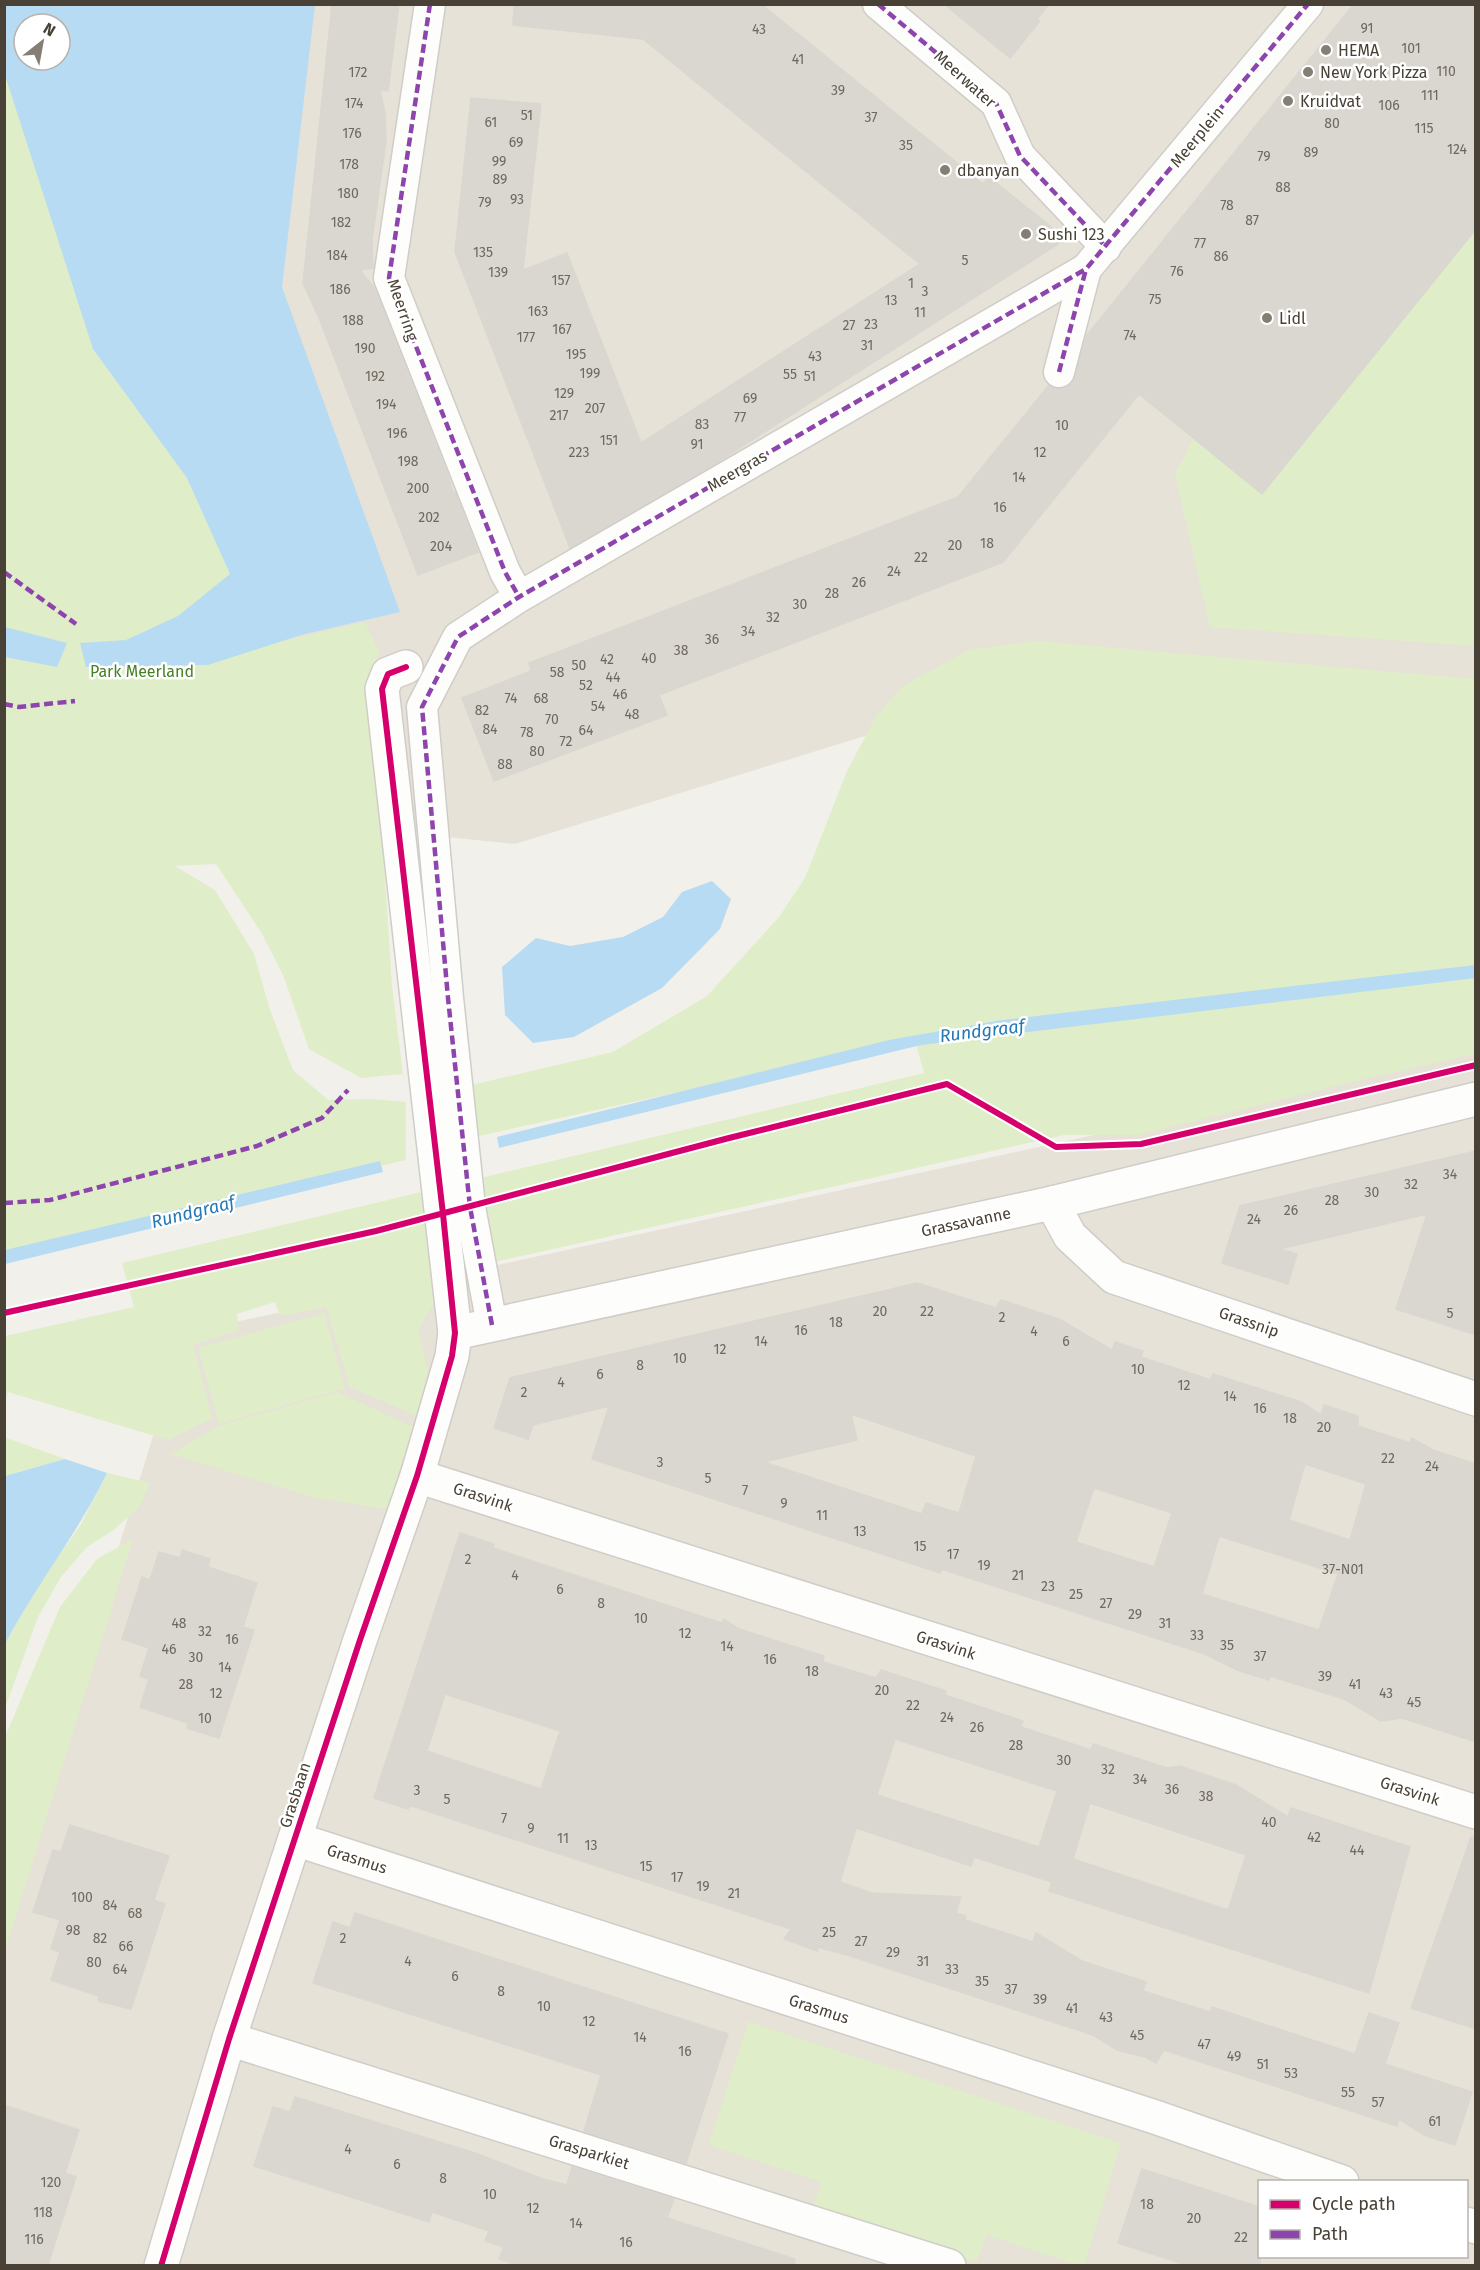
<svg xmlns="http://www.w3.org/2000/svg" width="1480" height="2270" font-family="'Fira Sans',sans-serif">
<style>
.residential{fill:#e6e2d7;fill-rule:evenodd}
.green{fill:#dfeec8}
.water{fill:#b7dbf3;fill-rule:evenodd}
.building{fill:#dad7d1;stroke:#dad7d0;stroke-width:1.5;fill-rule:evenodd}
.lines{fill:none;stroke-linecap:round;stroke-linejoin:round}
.pedestrian-casing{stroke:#d0cdc8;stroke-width:33}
.minor-casing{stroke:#d0cdc8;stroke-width:36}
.tertiary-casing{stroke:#d0cdc8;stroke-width:36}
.pedestrian{stroke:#fdfdfc;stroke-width:30}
.minor{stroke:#fdfdfc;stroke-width:33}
.tertiary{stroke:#fdfdfc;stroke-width:33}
.quiet{stroke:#8e44ad;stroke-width:4.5;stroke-dasharray:9 4.5;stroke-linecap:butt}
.cycleway-casing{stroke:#fff;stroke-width:10}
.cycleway{stroke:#d6006c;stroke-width:6}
.poi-dot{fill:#847e74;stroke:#fff;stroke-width:2}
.labels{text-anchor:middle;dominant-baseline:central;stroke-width:5;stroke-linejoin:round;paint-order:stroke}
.number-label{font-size:14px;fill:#6f685e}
.poi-label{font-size:16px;fill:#494135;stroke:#fff;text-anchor:start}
.street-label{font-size:16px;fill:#494135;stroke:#fff}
.park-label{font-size:16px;fill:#468123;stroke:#fff}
.water-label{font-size:18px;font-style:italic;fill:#2378b6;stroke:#fff}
</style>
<rect width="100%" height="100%" fill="#f2f0ea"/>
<path class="residential" d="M 64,5 L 1475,5 L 1475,706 L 1066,674 L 515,844 L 349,827 L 242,571 L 60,60 Z
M 1475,1052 L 1475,2265 L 5,2266 L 5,1914 L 185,1333 ZM 1260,2182 L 1466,2182 L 1466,2256 L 1260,2256 Z"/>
<path class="green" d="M 64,4 L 60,24 L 24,24 L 24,60 L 283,641 L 365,622 L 379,652 L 368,682 L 380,801 L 392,986 L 403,1074 L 361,1078 L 309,1049 L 283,975 L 261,932 L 216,864 L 175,866 L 215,890 L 254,954 L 270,1010 L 293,1070 L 328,1100 L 372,1099 L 406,1102 L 406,1160 L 5,1254 L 4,5 Z
M 1475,230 L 1475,646 L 1210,627 L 1175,474 L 1193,439 L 1262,493 Z
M 1036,641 L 1475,679 L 1475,1054 L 1377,1076 L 1138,1135 L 1064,1135 L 432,1276 L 437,1296 L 418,1331 L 428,1371 L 417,1416 L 350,1387 L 326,1307 L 280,1316 L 275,1302 L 237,1314 L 239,1330 L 193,1345 L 212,1418 L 168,1440 L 8,1392 L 5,1400 L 5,1336 L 134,1307 L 122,1263 L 924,1073 L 915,1040 L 479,1136 L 472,1085 L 613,1052 L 707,996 L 779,917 L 805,878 L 847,771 L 875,718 L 903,686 L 969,650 Z
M 324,1313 L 345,1388 L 219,1424 L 198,1348 Z
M 337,1392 L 413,1427 L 387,1509 L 316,1498 L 171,1454 L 219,1426 Z
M 4,1437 L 65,1459 L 5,1476 Z
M 107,1473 L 150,1483 L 138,1509 L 112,1531 L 87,1547 L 61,1577 L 38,1617 L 5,1708 L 5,1644 L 39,1583 L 80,1526 Z
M 133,1539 L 16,1915 L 5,1951 L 5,1737 L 60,1607 L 97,1559 Z
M 748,2022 L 1121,2143 L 1084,2266 L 1077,2265 L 987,2235 L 976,2262 L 813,2209 L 821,2182 L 709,2145 Z"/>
<path class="water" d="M 4,5 L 315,5 L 282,287 L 400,612 L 301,635 L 208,665 L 86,667 L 80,643 L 126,640 L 178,616 L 230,574 L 187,478 L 93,349 L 5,75 ZM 24,24 L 60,24 L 60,60 L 24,60 Z
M 5,627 L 67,643 L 57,667 L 5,657 Z
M 712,881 L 731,899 L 720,929 L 662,988 L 574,1037 L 533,1043 L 505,1015 L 502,967 L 536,938 L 570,946 L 623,937 L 663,917 L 682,892 Z
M 1475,965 L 1475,978 L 1435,983 L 921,1045 L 499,1148 L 497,1137 L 889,1040 L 1002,1020 Z
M 380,1161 L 383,1172 L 5,1264 L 5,1250 Z
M 65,1459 L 107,1473 C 78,1533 36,1585 5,1644 L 5,1476 Z"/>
<path class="building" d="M 332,4 L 399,4 L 388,91 L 380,90 L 385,113 L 386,141 L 372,240 L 373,268 L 360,270 L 375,289 L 449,478 L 453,493 L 455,492 L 478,552 L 418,575 L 319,318 L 303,283 Z
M 514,4 L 761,4 L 983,184 L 989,177 L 1066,239 L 713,465 L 570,548 L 455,252 L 471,98 L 541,104 L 523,270 L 567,253 L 641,443 L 920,264 L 643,39 L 513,25 Z
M 944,4 L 1049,4 L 1037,19 L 1040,21 L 1010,58 Z
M 1354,4 L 1476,4 L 1476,229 L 1262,494 L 1139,394 L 1003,562 L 659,695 L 667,715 L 494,781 L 462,698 L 531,671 L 529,663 L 550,655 L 958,497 L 1049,385 L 1063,389 L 1072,384 L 1087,335 Z
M 1476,1151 L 1476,1335 L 1396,1309 L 1427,1214 L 1280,1249 L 1297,1254 L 1288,1284 L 1222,1263 L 1240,1206 Z
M 917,1283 L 996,1308 L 1001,1300 L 1014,1304 L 1059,1319 L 1112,1350 L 1115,1342 L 1143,1351 L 1141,1357 L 1211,1380 L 1213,1374 L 1301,1402 L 1321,1415 L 1324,1405 L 1358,1416 L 1358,1426 L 1410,1443 L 1412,1438 L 1433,1450 L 1476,1464 L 1476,1742 L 1402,1718 L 1381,1721 L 1344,1699 L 1270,1676 L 1269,1680 L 1237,1670 L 1205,1654 L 941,1569 L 940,1573 L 592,1459 L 609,1406 L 533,1425 L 528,1439 L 494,1428 L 510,1378 ZM 851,1414 L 976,1456 L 959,1513 L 926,1503 L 922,1514 L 764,1462 L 857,1440 ZM 1305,1464 L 1366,1484 L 1350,1540 L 1289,1520 ZM 1094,1488 L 1172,1513 L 1154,1567 L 1076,1542 ZM 1219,1536 L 1338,1574 L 1319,1630 L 1202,1594 Z
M 460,1533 L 494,1544 L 493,1548 L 654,1601 L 722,1623 L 724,1619 L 739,1629 L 824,1656 L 823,1662 L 876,1678 L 881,1670 L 946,1691 L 945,1695 L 1023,1721 L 1021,1727 L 1091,1750 L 1093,1744 L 1167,1768 L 1180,1766 L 1236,1785 L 1288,1817 L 1291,1808 L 1410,1847 L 1369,1993 L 1049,1891 L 1052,1882 L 974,1857 L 971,1866 L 856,1828 L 840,1882 L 872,1893 L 961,1897 L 956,1913 L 966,1916 L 965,1920 L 1033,1942 L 1036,1933 L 1082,1961 L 1146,1982 L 1143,1991 L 1210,2012 L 1212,2007 L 1355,2054 L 1369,2013 L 1399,2023 L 1385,2064 L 1472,2092 L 1455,2145 L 1426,2136 L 1399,2119 L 1397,2126 L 1164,2050 L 1156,2063 L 1145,2057 L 1117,2050 L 1093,2035 L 850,1956 L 818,1947 L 817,1951 L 784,1939 L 791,1929 L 436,1814 L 409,1805 L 408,1809 L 374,1798 ZM 445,1694 L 560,1731 L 541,1789 L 427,1751 ZM 895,1739 L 1057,1791 L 1039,1847 L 877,1795 ZM 1090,1803 L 1246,1855 L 1228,1910 L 1073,1859 Z
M 182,1550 L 210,1559 L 208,1567 L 257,1583 L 243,1627 L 254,1630 L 219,1738 L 187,1728 L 188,1723 L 140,1707 L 149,1679 L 140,1676 L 149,1648 L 122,1639 L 142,1577 L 150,1580 L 159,1552 L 180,1558 Z
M 70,1825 L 169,1856 L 154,1900 L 165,1904 L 131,2009 L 98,2001 L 99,1996 L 51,1980 L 60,1952 L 51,1949 L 60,1920 L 33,1912 L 53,1850 L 61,1852 Z
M 1471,1837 L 1476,1838 L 1476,2029 L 1411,2008 Z
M 355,1913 L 728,2034 L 686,2163 L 584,2131 L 601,2075 L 313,1983 L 333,1922 L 350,1928 Z
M 295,2097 L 475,2153 L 543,2179 L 567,2185 L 572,2167 L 674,2199 L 667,2218 L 795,2259 L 794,2265 L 518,2265 L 499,2259 L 504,2247 L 485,2241 L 489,2231 L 432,2212 L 429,2222 L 254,2166 L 273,2107 L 290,2112 Z
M 4,2105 L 79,2130 L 65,2173 L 76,2177 L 48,2265 L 4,2265 Z
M 1142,2169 L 1260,2207 L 1260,2265 L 1186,2265 L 1118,2243 Z"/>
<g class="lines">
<g class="pedestrian-casing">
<path id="pedestrian" d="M 430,4 L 389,278 L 505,572 L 519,597
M 878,4 L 996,103 L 1020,156 L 1106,247
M 1059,372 L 1086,269
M 492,1325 L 470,1207 L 448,998 L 422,707 L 458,637 L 519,597 L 1086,269 L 1308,4"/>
</g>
<g class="minor-casing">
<path id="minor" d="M 406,667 L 388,674 L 382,689 L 455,1333
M 1052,1203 L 1070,1236 L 1114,1277 L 1476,1399
M 417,1476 L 1476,1812
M 295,1839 L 1155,2117 L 1342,2182
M 229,2039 L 949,2266
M 1466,2224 L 1476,2227"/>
</g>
<g class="tertiary-casing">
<path id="tertiary" d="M 161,2266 L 229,2039 L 360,1640 L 417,1476 L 452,1356 L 455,1333 L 1052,1203 L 1476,1099"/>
</g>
<use href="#pedestrian" class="pedestrian"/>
<use href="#minor" class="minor"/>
<use href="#tertiary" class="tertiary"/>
<path class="quiet" d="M 430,4 L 389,278 L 505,572 L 519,597
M 878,4 L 996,103 L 1020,156 L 1106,247
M 1059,372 L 1086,269
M 4,572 L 76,624
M 4,704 L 19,707 L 75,701
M 4,1203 L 50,1200 L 257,1146 L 322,1118 L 348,1090
M 492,1325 L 470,1207 L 448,998 L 422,707 L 458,637 L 519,597 L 1086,269 L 1308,4"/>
<g class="cycleway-casing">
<path id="cycleway" d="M 4,1313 L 376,1231 L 729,1138 L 947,1084 L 1056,1147 L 1141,1144 L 1476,1065
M 161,2266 L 229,2039 L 360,1640 L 417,1476 L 452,1356 L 455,1333 L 443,1214 L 382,689 L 388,674 L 406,667"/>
</g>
<use href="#cycleway" class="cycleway"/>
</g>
<g class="poi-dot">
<circle cx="1326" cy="50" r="6"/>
<circle cx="1308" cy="72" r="6"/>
<circle cx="1288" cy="101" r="6"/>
<circle cx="945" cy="170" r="6"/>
<circle cx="1026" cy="234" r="6"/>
<circle cx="1267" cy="318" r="6"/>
</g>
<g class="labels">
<g class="number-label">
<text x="1367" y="28">91</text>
<text x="759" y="29">43</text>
<text x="1411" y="48">101</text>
<text x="798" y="59">41</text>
<text x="1446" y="71">110</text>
<text x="358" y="72">172</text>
<text x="838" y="90">39</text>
<text x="1430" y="95">111</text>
<text x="354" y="103">174</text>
<text x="1389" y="105">106</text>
<text x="527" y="115">51</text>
<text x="871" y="117">37</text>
<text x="491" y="122">61</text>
<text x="1332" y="123">80</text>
<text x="1424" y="128">115</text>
<text x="352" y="133">176</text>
<text x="516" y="142">69</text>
<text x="906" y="145">35</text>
<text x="1457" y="149">124</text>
<text x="1311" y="152">89</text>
<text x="1264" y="156">79</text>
<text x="499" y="161">99</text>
<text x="349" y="164">178</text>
<text x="500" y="179">89</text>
<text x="1283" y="187">88</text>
<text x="348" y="193">180</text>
<text x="517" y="199">93</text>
<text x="485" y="202">79</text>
<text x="1227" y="205">78</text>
<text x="1252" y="220">87</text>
<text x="341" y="222">182</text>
<text x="1200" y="243">77</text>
<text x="483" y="252">135</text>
<text x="337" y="255">184</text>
<text x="1221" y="256">86</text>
<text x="965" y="260">5</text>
<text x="1177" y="271">76</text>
<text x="498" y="272">139</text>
<text x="561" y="280">157</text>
<text x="911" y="283">1</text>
<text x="340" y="289">186</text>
<text x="925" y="291">3</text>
<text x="1155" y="299">75</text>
<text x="891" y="300">13</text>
<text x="538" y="311">163</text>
<text x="920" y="312">11</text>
<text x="353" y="320">188</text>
<text x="871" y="324">23</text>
<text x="849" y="325">27</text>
<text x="562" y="329">167</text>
<text x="1130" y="335">74</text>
<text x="526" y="337">177</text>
<text x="867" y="345">31</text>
<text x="365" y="348">190</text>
<text x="576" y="354">195</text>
<text x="815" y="356">43</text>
<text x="590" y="373">199</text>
<text x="790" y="374">55</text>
<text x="375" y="376">192</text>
<text x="810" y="376">51</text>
<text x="564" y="393">129</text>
<text x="750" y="398">69</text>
<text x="386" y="404">194</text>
<text x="595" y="408">207</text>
<text x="559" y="415">217</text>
<text x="740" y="417">77</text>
<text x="702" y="424">83</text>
<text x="1062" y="425">10</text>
<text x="397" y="433">196</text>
<text x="609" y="440">151</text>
<text x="697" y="444">91</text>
<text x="579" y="452">223</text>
<text x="1040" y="452">12</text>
<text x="408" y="461">198</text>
<text x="1019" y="477">14</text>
<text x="418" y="488">200</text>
<text x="1000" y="507">16</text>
<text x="429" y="517">202</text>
<text x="987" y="543">18</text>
<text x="955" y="545">20</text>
<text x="441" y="546">204</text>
<text x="921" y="557">22</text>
<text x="894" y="571">24</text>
<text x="859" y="582">26</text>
<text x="832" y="593">28</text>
<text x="800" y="604">30</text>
<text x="773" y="617">32</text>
<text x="748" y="631">34</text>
<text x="712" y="639">36</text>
<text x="681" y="650">38</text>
<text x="649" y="658">40</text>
<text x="607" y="659">42</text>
<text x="579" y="665">50</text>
<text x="557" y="672">58</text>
<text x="613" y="677">44</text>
<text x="586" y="685">52</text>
<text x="620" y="694">46</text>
<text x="511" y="698">74</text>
<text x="541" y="698">68</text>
<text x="598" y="706">54</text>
<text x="482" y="710">82</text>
<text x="632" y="714">48</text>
<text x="552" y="719">70</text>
<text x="490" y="729">84</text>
<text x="586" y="730">64</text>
<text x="527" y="732">78</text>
<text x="566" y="741">72</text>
<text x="537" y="751">80</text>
<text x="505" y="764">88</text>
<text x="1450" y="1174">34</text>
<text x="1411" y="1184">32</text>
<text x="1372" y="1192">30</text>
<text x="1332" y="1200">28</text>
<text x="1291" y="1210">26</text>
<text x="1254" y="1219">24</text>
<text x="880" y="1311">20</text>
<text x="927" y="1311">22</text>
<text x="1450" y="1313">5</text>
<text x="1002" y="1317">2</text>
<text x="836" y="1322">18</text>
<text x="801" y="1330">16</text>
<text x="1034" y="1331">4</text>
<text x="761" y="1341">14</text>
<text x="1066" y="1341">6</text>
<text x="720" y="1349">12</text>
<text x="680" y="1358">10</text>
<text x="640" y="1365">8</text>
<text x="1138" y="1369">10</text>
<text x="600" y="1374">6</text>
<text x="561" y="1382">4</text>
<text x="1184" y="1385">12</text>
<text x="524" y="1392">2</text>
<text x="1230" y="1396">14</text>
<text x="1260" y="1408">16</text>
<text x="1290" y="1418">18</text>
<text x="1324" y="1427">20</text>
<text x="1388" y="1458">22</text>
<text x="660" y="1462">3</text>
<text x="1432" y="1466">24</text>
<text x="708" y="1478">5</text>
<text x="745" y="1490">7</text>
<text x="784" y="1503">9</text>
<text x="822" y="1515">11</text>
<text x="860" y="1531">13</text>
<text x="920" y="1546">15</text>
<text x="953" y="1554">17</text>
<text x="468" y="1559">2</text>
<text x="984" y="1565">19</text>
<text x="1343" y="1569">37-N01</text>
<text x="515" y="1575">4</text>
<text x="1018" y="1575">21</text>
<text x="1048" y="1586">23</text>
<text x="560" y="1589">6</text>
<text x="1076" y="1594">25</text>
<text x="601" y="1603">8</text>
<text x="1106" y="1603">27</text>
<text x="1135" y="1614">29</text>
<text x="641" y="1618">10</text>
<text x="179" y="1623">48</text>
<text x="1165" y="1623">31</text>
<text x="205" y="1631">32</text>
<text x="685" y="1633">12</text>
<text x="1197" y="1635">33</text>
<text x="232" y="1639">16</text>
<text x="1227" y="1645">35</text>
<text x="727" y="1646">14</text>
<text x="169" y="1649">46</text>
<text x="1260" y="1656">37</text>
<text x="196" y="1657">30</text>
<text x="770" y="1659">16</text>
<text x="225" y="1667">14</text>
<text x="812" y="1671">18</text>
<text x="1325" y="1676">39</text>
<text x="186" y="1684">28</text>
<text x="1355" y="1684">41</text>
<text x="882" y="1690">20</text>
<text x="216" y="1693">12</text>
<text x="1386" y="1693">43</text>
<text x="1414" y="1702">45</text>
<text x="913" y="1705">22</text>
<text x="947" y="1717">24</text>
<text x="205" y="1718">10</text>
<text x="977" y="1727">26</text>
<text x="1016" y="1745">28</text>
<text x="1064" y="1760">30</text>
<text x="1108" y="1769">32</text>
<text x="1140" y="1779">34</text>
<text x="1172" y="1789">36</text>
<text x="417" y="1790">3</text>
<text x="1206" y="1796">38</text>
<text x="447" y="1799">5</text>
<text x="504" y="1818">7</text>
<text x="1269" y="1822">40</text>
<text x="531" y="1828">9</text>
<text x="1314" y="1837">42</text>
<text x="563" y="1838">11</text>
<text x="591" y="1845">13</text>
<text x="1357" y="1850">44</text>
<text x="646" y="1866">15</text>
<text x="677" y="1877">17</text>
<text x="703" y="1886">19</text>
<text x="734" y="1893">21</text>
<text x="82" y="1897">100</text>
<text x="110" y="1905">84</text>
<text x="135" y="1913">68</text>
<text x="73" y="1930">98</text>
<text x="829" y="1932">25</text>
<text x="100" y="1938">82</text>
<text x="343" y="1938">2</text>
<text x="861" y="1941">27</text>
<text x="126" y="1946">66</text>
<text x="893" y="1952">29</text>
<text x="408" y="1961">4</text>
<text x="923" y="1961">31</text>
<text x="94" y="1962">80</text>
<text x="120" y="1969">64</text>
<text x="952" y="1969">33</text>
<text x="455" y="1976">6</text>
<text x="982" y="1981">35</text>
<text x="1011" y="1989">37</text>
<text x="501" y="1991">8</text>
<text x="1040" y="1999">39</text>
<text x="544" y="2006">10</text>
<text x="1072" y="2008">41</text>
<text x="1106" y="2017">43</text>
<text x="589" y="2021">12</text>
<text x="1137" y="2035">45</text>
<text x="640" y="2037">14</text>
<text x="1204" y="2044">47</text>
<text x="685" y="2051">16</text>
<text x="1234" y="2056">49</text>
<text x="1263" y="2064">51</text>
<text x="1291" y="2073">53</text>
<text x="1348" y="2092">55</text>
<text x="1378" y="2102">57</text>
<text x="1435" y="2121">61</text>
<text x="348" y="2149">4</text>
<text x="397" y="2164">6</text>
<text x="443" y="2178">8</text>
<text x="51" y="2182">120</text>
<text x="490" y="2194">10</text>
<text x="1147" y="2204">18</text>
<text x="533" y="2208">12</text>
<text x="43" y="2212">118</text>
<text x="1194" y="2218">20</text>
<text x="576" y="2223">14</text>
<text x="1241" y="2237">22</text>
<text x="34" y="2239">116</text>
<text x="626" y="2242">16</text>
</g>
<g class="poi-label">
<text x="1338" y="50">HEMA</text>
<text x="1320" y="72">New York Pizza</text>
<text x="1300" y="101">Kruidvat</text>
<text x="957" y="170">dbanyan</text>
<text x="1038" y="234">Sushi 123</text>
<text x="1279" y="318">Lidl</text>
</g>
<g class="street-label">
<text transform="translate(965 79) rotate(42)">Meerwater</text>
<text transform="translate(1197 137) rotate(-50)">Meerplein</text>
<text transform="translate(403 310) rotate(71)">Meerring</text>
<text transform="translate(737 471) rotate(-30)">Meergras</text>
<text transform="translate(966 1222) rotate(-12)">Grassavanne</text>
<text transform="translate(1249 1322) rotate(19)">Grassnip</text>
<text transform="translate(483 1497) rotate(18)">Grasvink</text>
<text transform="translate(946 1645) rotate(18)">Grasvink</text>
<text transform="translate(1410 1791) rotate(18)">Grasvink</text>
<text transform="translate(295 1795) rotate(-72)">Grasbaan</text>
<text transform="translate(357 1859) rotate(18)">Grasmus</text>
<text transform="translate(819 2009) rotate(18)">Grasmus</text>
<text transform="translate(589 2152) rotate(17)">Grasparkiet</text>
</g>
<g class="park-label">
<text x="142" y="671">Park Meerland</text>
</g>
<g class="water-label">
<text transform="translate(982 1031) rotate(-7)">Rundgraaf</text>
<text transform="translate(193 1212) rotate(-14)">Rundgraaf</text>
</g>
</g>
<rect width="1480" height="2270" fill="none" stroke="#494135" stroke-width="12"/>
<rect x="1258" y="2180" width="210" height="78" fill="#ffffff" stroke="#b6b3ae" stroke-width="1.5"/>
<rect x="1270" y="2200" width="30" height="9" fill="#d6006c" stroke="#b6b3ae" stroke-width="1.5"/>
<text x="1312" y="2210" font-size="18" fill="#494135">Cycle path</text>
<rect x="1270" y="2230" width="30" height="9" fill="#8e44ad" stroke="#b6b3ae" stroke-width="1.5"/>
<text x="1312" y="2240" font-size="18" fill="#494135">Path</text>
<g transform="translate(42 42) rotate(31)"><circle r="28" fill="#ffffff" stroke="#b6b3ae" stroke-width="1.5"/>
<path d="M0-4.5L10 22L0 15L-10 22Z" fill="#847e74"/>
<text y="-9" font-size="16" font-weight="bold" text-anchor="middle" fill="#494135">N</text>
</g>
</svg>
